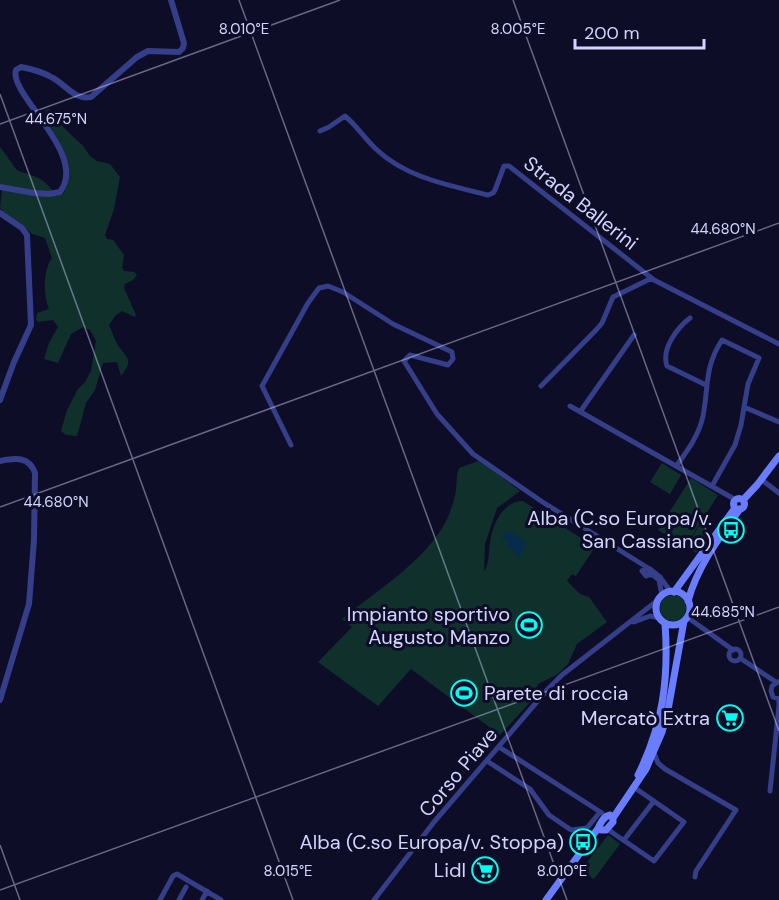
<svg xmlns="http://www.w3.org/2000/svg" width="779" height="900" font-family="'DM Sans',sans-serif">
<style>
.green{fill:#10312b}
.water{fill:#082a4b}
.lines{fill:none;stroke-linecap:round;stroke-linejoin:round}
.minor{stroke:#343e89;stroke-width:5}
.tertiary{stroke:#343e89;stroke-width:6}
.secondary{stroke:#6a7dff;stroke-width:7}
.ticks{fill:none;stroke:#d3d5ff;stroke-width:1.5;stroke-opacity:0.45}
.labels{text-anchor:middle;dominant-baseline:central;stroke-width:6;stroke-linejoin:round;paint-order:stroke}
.street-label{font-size:20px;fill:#d3d5ff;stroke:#0e0d27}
.poi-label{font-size:20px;fill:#d3d5ff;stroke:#0e0d27;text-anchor:end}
.ticks-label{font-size:15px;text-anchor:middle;fill:#d3d5ff;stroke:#0e0d27;stroke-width:6;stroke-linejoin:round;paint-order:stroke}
</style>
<rect width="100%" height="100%" fill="#0e0d27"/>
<path class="green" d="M 49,109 L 63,127 L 83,146 L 90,156 L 97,161 L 110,164 L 120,177 L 114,209 L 105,235 L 107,239 L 113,240 L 124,255 L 122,268 L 124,271 L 134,272 L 137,275 L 133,280 L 125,284 L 124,288 L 136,315 L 135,317 L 122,311 L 115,316 L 109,325 C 112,331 114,338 117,344 C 126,358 135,359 121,376 L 117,362 L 103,363 L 95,390 L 86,403 L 77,436 L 66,435 L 61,431 L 67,410 L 78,389 L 85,382 L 91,371 L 96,341 L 90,330 L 83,327 L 71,334 L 58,363 L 44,359 L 49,343 L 58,327 L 53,320 L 39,322 L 36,320 L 37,313 L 49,309 C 43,295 43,270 52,258 L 45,238 L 32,234 L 23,225 L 8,216 L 0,208 L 2,189 L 0,187 L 0,147 C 5,153 14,167 17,170 C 22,173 26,173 31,175 C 42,178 51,187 56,196 L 64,193 C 79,164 58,141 44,115 L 46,110 Z
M 478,461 L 490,468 L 520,491 L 497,508 L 485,544 L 484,571 C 490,563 488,554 490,543 C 492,526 502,501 523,501 L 595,547 L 576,576 L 572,574 L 567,581 L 580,594 L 589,597 L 607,622 L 577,644 L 568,664 L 558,674 L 538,684 L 533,699 L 500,735 L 411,669 L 378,706 L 318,662 L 352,627 L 342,619 C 376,591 430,558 448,517 C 451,509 455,499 456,490 C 457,482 456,476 459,468 Z
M 662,463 L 681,475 L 670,494 L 650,482 Z
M 691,478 L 718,495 L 685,547 L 658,530 Z
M 699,526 L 709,532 L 696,553 L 686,547 Z
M660 608a13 13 0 1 1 26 0a13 13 0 1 1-26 0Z
M 608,835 L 620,844 L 594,879 L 581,870 Z"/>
<path class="water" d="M 511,532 L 527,543 L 519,557 L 513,554 L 515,550 L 508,548 L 508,542 L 502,538 L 505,533 Z"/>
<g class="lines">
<path class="minor" d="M 320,131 L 329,127 L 345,116 C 357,126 365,139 377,150 C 407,178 449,185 488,195 L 493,193 L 495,190 L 504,166 L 509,166 L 654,280 L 779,344
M 690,318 C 677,328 661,349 667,366 L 706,385
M 541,386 L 597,329 L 602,323 L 613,297 L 652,278
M 570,406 L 736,500
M 744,407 L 779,422
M 580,412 L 634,335
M 291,445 L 262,386 L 308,303 L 319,288 L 328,286 L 343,292 L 393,324 L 452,352 L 453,359 L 448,365 L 410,355 L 404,361 L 437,414 L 473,454 L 541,501 L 648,568 L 650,573 L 646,576 L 642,571 L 647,568
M 677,465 C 688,450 699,435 703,416 C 709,385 704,368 722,340 L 759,358 L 748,384 L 741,425 L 735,445 L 712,486
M 762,480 L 779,493
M 650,569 L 660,577 L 671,592
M 649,575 L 653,575 L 659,580 L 662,595
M 687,617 L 733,650
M 634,622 L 650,616 L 660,618
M729 655a6 6 0 1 1 12 0a6 6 0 1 1-12 0Z
M 740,658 L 776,682
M 778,682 L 772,686 L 771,691 L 773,697 L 779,699 L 779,705
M 499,747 L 602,813
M 654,753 L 658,763 L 665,769 L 736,810 L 696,871 L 695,877
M 487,761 L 530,789 L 549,815 L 571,830 L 587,828 L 600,812
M 770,791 L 779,706
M 607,829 L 654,861 L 684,822 L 635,788
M 624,840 L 654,801
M 160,900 L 173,876 L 177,874 L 221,900
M 179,900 L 186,887
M 202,900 L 207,891
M 374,900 L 434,822 L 547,690 L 562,675 L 658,600"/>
<path class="tertiary" d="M 0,187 L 34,193 L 49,194 L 60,192 C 89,154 8,94 16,70 L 21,67 C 32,69 43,72 53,78 C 66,85 74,100 91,97 L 137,57 L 148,51 L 179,52 L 183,48 L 184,43 L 171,0
M 0,213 L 22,228 L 27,235 L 31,325 L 14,362 L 0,400
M 0,461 C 15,458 29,456 35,473 L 34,540 L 29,604 L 0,700"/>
<path class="secondary" d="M733.5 504a5.5 5.5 0 1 1 11 0a5.5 5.5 0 1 1-11 0Z
M 743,500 L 757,485 L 779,456
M656 608a17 17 0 1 1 34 0a17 17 0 1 1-34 0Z
M 674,592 L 735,508
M 688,601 C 697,567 719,538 740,509
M 638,775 C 663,725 669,678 665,623
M 610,815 L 613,818 L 613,822 L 606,830 L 601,830 L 599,826 C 602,821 604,816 610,815 Z
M 613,818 L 646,769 L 662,732 L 668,710 L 684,621
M 546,900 L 599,827"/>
</g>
<path class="ticks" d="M 239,0 L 567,900M 513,0 L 779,731M 0,94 L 293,900M 0,124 L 340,0M 0,507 L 779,223M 0,845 L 20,900M 0,890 L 779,607"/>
<defs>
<g id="bus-ring" transform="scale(1.35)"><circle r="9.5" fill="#0e0d27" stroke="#00fef1" stroke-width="1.5"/><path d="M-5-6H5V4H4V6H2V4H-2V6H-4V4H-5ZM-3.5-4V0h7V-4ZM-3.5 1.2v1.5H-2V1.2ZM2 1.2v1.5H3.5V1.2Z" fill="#00fef1"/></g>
<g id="stadium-ring" transform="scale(1.35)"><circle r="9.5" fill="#0e0d27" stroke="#00fef1" stroke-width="1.5"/><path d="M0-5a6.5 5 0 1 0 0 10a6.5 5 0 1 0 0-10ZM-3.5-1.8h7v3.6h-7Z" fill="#00fef1"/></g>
<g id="supermarket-ring" transform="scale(1.35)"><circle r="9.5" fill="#0e0d27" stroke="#00fef1" stroke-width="1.5"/><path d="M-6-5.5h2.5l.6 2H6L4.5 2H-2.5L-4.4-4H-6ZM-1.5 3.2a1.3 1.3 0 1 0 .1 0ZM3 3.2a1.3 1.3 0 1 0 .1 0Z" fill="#00fef1"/></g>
</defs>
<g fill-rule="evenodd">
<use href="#bus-ring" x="731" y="530"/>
<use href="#stadium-ring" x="529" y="625"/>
<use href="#stadium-ring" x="464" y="693"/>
<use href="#supermarket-ring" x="730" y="718"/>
<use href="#bus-ring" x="583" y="842"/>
<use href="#supermarket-ring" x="485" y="870"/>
</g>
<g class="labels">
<g class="street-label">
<text transform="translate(581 203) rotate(38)">Strada Ballerini</text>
<text transform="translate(458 772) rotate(-50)">Corso Piave</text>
</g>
<g class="poi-label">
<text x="712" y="518">Alba (C.so Europa/v.<tspan x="712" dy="23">San Cassiano)</tspan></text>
<text x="510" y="614">Impianto sportivo<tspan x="510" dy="23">Augusto Manzo</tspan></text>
<text x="484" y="693" text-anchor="start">Parete di roccia</text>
<text x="710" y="718">Mercatò Extra</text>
<text x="564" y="842">Alba (C.so Europa/v. Stoppa)</text>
<text x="466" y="870">Lidl</text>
</g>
</g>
<g class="ticks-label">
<text x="518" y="34">8.005°E</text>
<text x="244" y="34">8.010°E</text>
<text x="56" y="124">44.675°N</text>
<text x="723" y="234">44.680°N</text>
<text x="56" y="507">44.680°N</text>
<text x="723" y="617">44.685°N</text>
<text x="288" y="876">8.015°E</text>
<text x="562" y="876">8.010°E</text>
</g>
<path d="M575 39v9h129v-9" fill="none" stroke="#d3d5ff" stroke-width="3"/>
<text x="584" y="39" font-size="18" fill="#d3d5ff" stroke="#0e0d27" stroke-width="4.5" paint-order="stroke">200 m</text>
</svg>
